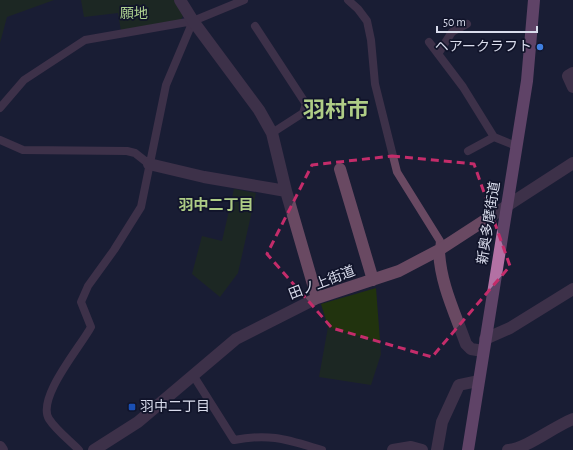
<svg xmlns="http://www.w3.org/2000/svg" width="573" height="450" font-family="'Alegreya Sans','Noto Sans JP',sans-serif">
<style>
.green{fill:#21330e}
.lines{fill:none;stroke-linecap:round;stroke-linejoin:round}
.lane{stroke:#694962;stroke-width:8}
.street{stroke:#694962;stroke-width:12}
.primary{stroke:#b371a4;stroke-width:12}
.marked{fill:none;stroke:#c42c6a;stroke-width:3;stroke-dasharray:8 5;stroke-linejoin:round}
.shop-dot{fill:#3f7fe0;stroke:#11142a;stroke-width:1.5}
.transit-dot{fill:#1a4fb4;stroke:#11142a;stroke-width:1.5}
.labels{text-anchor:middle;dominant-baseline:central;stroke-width:3.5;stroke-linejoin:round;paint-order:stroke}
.park-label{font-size:14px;fill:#afd391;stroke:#11142a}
.poi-label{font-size:14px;fill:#d9dcec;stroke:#11142a;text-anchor:end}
.street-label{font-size:14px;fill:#d9dcec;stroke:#11142a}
.neighbourhood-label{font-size:15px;font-weight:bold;fill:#afcd86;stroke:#11142a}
.town-label{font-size:22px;font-weight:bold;fill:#afcd86;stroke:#11142a}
</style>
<rect width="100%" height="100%" fill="#1a1d34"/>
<path class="green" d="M 0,0 L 54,0 L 7,17 L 0,43 Z
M 81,0 L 174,0 L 183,16 L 179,22 L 121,31 L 118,13 L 84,17 Z
M 234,189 L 256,193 L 238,273 L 220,297 L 192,274 L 202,236 L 222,241 Z
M 376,288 L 381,354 L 371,385 L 319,377 L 328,327 L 321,304 Z"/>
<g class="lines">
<path class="lane" d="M 348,0 L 358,9 L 367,21 L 371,40 L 375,84 L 397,172 L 440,241 L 439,250
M 255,26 L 306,104 L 303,113 L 272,133
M 429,42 L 463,87 L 494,137 L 516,146
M 438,54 L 452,32 L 467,24
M 0,108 L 24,80 L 85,40 L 193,21 L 244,0
M 0,140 L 23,150 L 127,151 L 135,153 L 149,164
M 468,151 L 494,137
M 193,375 L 234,440 C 271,433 288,440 322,450
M 79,450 C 69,440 56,430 49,419 C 36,398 81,346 91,327 L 81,302 L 88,286 L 114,250 L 141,207 L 166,85 L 193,21"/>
<path class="street" d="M 180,0 L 193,21 L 259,110 L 272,133 L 286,191 L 317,298
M 573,73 L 568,76 L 573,87
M 149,164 L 204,177 L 286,191
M 340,169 L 373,280
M 439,250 C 440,283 455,313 466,344 L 471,349 L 483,351
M 485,339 L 510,328 L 573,289
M 0,447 L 2,450
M 94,450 L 138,422 L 236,339 L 317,298 L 399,271 L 439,250 L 573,163
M 393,450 L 411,447 L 422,450
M 437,450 L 442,422 L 459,385 L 478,381
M 508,450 C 526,449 553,427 573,419"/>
<path class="primary" d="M 468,450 L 527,81 L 534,0"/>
</g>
<path d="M0 0H573V450H0ZM 392,156 L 474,164 L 510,266 L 432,357 L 332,328 L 267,254 L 312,165 Z" fill="#1a1d34" fill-opacity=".55" fill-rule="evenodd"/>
<path class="marked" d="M 392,156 L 474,164 L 510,266 L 432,357 L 332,328 L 267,254 L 312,165 Z"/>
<circle class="shop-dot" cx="540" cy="47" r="4"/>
<rect class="transit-dot" x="128" y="403" width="8" height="8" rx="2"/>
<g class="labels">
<g class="park-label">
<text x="134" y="14">願地</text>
</g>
<g class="poi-label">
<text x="532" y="47">ヘアークラフト</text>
<text x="140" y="407" text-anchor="start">羽中二丁目</text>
</g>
<g class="street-label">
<text transform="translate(489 223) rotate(-81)">新奥多摩街道</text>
<text transform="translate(322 283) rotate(-21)">田ノ上街道</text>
</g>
<g class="neighbourhood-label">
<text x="216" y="205">羽中二丁目</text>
</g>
<g class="town-label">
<text x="336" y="110">羽村市</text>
</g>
</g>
<path d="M437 26v6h100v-6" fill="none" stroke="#d9dcec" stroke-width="2"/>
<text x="443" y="26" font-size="12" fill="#d9dcec" stroke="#11142a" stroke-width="3" paint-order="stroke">50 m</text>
</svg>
